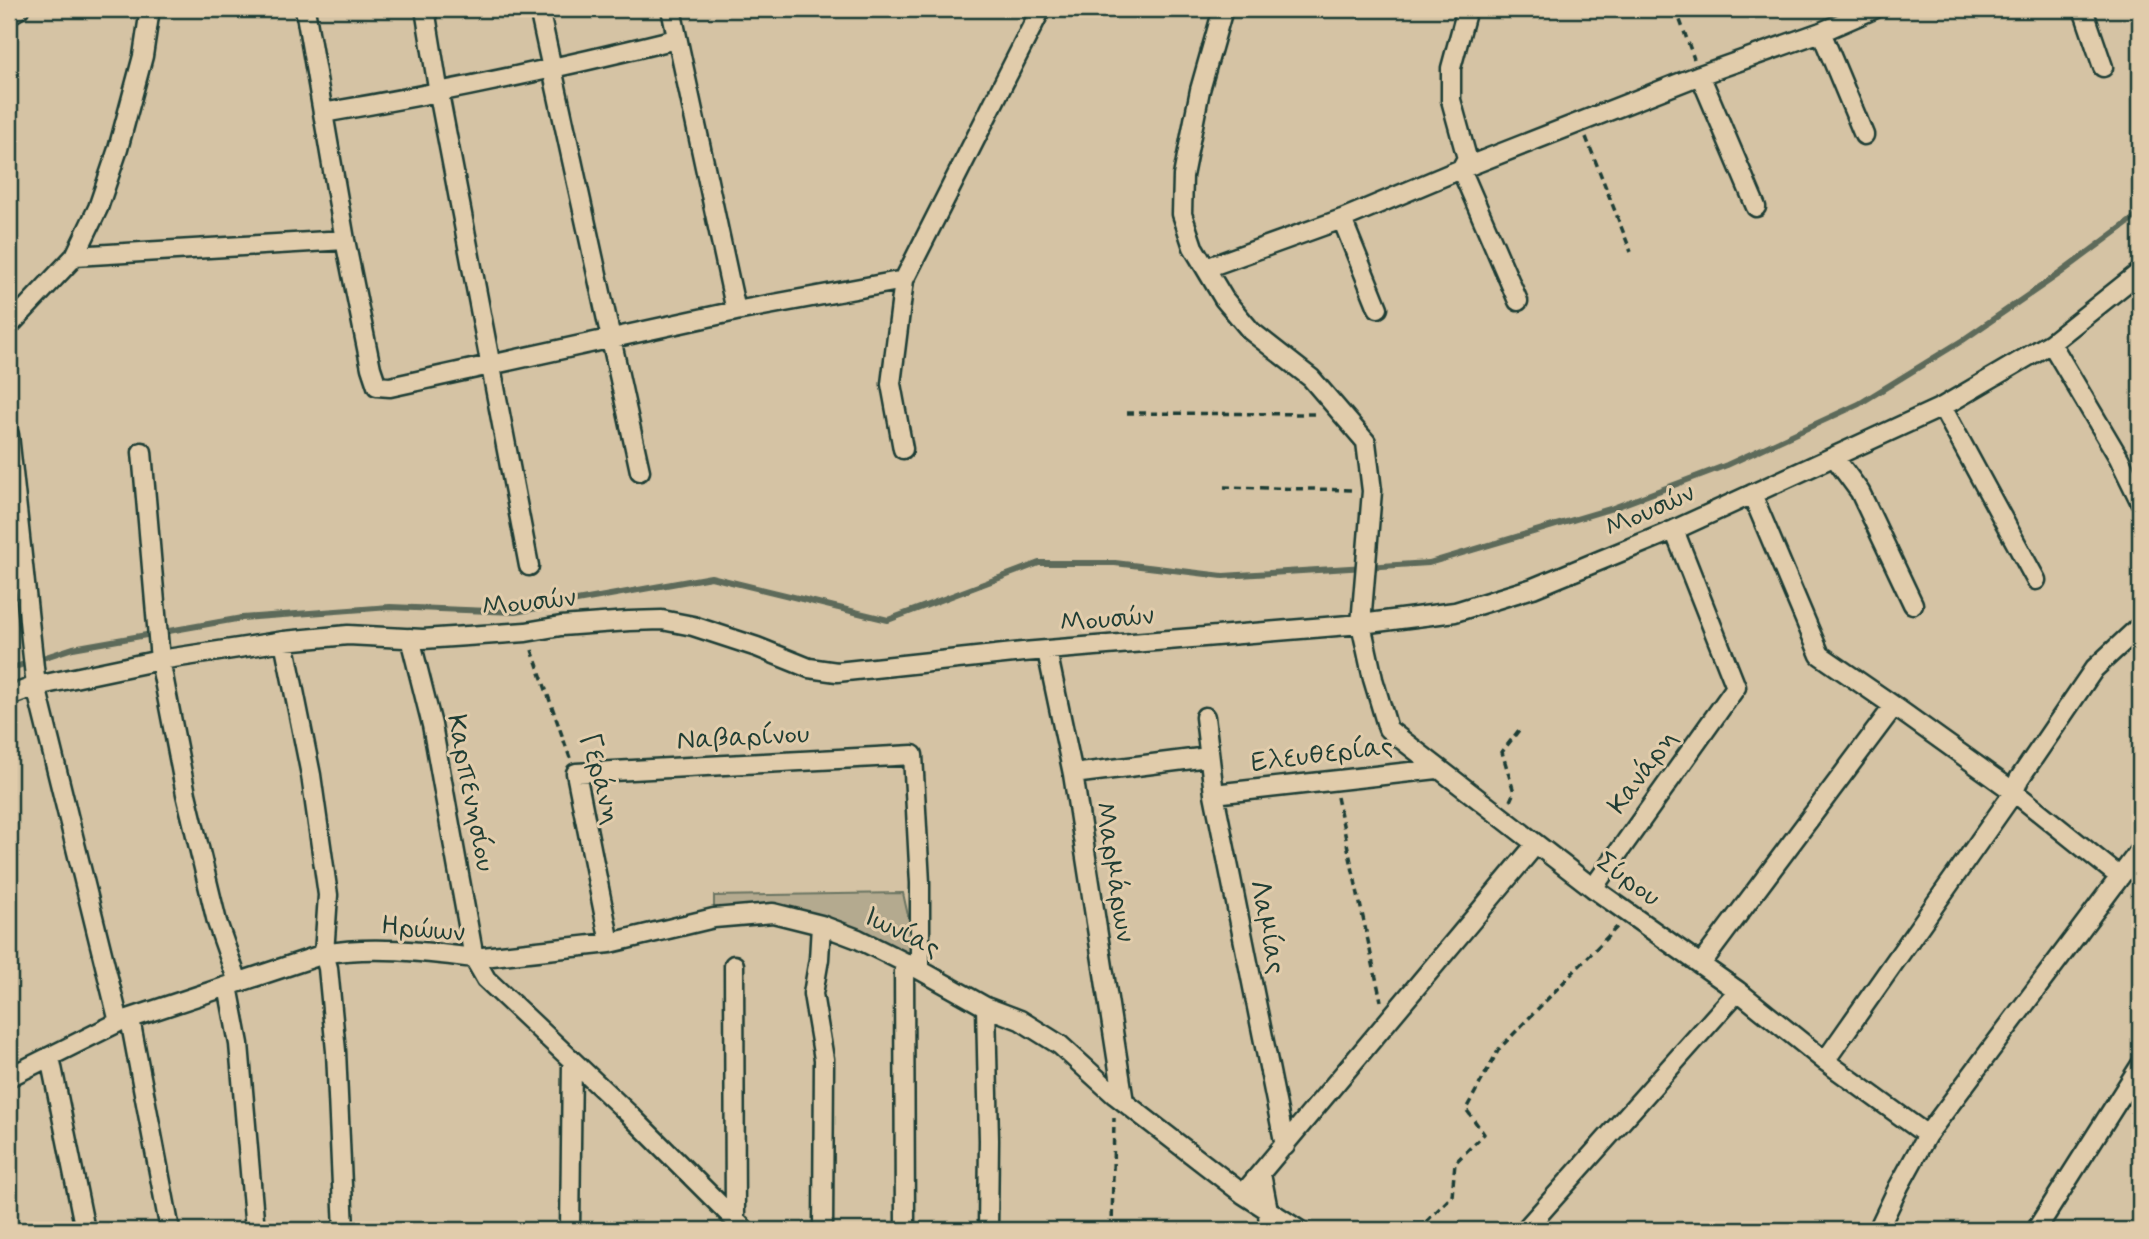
<svg xmlns="http://www.w3.org/2000/svg" width="2149" height="1239" font-family="Mynerve,sans-serif">
<style>
.park{fill:#b4aa8f;stroke:#6a7462;stroke-width:2}
.lines{fill:none;stroke-linecap:round;stroke-linejoin:round}
.stream{stroke:#5d6b5a;stroke-width:6}
.minor-casing{stroke:#1f3d34;stroke-width:23}
.path{stroke:#1f3d34;stroke-width:3.5;stroke-dasharray:7 5;stroke-linecap:butt}
.minor{stroke:#e1ccab;stroke-width:18}
.labels{text-anchor:middle;dominant-baseline:central;stroke-width:6;stroke-linejoin:round;paint-order:stroke}
.street-label{font-size:28px;fill:#1f3d34;stroke:#e1ccab}
</style>
<rect width="100%" height="100%" fill="#d5c3a4"/>
<filter id="ink" filterUnits="userSpaceOnUse"><feTurbulence type="fractalNoise" baseFrequency=".0143" numOctaves="2"/><feDisplacementMap in="SourceGraphic" scale="14" xChannelSelector="R" yChannelSelector="G"/><feConvolveMatrix kernelMatrix="1 2 1 2 8 2 1 2 1" color-interpolation-filters="sRGB"/></filter>
<g filter="url(#ink)">
<path class="park" d="M 903,893 L 920,970 L 821,925 L 714,918 L 714,896 Z"/>
<g class="lines">
<path class="stream" d="M 9,669 L 73,648 L 242,618 L 390,607 L 515,612 L 711,577 L 888,620 L 1039,563 L 1115,563 L 1223,576 L 1429,563 L 1613,508 L 1727,465 L 1859,404 L 1963,340 L 2059,274 L 2140,214"/>
<g class="minor-casing">
<path id="minor" d="M 305,9 L 345,240 L 371,368 L 377,386 L 390,387 L 736,311 L 904,280
M 425,9 L 439,94 L 529,566
M 539,9 L 640,471
M 671,9 L 736,311
M 1223,9 L 1200,90 L 1183,176 L 1182,214 L 1193,247 L 1224,299 L 1251,331 L 1311,378 L 1366,442 L 1372,491 L 1361,624 L 1373,679 L 1388,729 L 1593,888 L 1738,991 L 1825,1061 L 1927,1135
M 1467,9 L 1451,68 L 1451,100 L 1467,158 L 1461,169 L 1518,301
M 2083,9 L 2103,67
M 9,15 L 19,9
M 1821,32 L 1864,135
M 1700,75 L 1756,207
M 323,113 C 442,93 559,68 676,39
M 1342,219 L 1378,308
M 75,256 L 345,240
M 1206,268 L 1342,219 L 1461,169 L 1700,75 L 1821,32 L 1874,9
M 9,326 L 75,256 L 98,208 L 118,149 L 143,56 L 150,9
M 2051,343 L 2119,458 L 2140,501
M 1942,407 L 2036,580
M 9,435 L 36,686 L 119,1022
M 903,449 L 891,384 L 904,280 L 1041,9
M 142,452 L 160,660 L 186,794 L 217,922 L 238,982
M 1835,458 L 1860,492 L 1913,604
M 1752,494 L 1820,655 L 1894,706
M 410,638 L 432,725 L 474,958 L 610,943 L 714,918 L 773,913 L 821,925 L 858,939 L 920,970 L 986,1007 L 1020,1020 L 1060,1045 L 1115,1095 L 1243,1194 L 1299,1230
M 284,641 L 311,775 L 328,895 L 324,954 L 328,968 L 336,1051 L 344,1230
M 1047,651 L 1073,774 L 1124,1102
M 9,696 L 36,686 L 160,660 L 284,641 L 348,635 L 423,639 L 526,632 L 561,626 L 629,621 L 662,620 L 693,626 L 757,647 L 809,668 L 837,672 L 1023,652 L 1361,624 L 1455,612 L 1533,588 L 1674,530 L 1942,407 L 2051,343 L 2140,272
M 1205,717 L 1214,794 L 1285,1146
M 1073,774 L 1208,757
M 1214,794 L 1437,769
M 1593,888 L 1736,687 L 1674,530
M 821,925 L 819,959 L 813,994 L 824,1059 L 823,1230
M 610,943 L 576,773 L 913,755 L 920,883 L 920,970
M 904,962 L 905,1230
M 1701,964 L 1894,706 L 2014,792 L 2019,779 L 2094,669 L 2140,626
M 734,965 L 735,1221
M 228,986 L 239,1044 L 255,1230
M 986,1007 L 989,1140 L 988,1230
M 130,1019 L 170,1230
M 50,1057 L 85,1230
M 1825,1061 L 2014,792 L 2120,877
M 9,1077 L 119,1022 L 324,954 C 372,945 426,952 474,958 L 486,979 L 629,1114 L 745,1230
M 1261,1174 L 1268,1210 L 1269,1230
M 1243,1194 L 1536,844
M 570,1230 L 572,1062
M 1525,1230 L 1738,991
M 1878,1230 L 1899,1186 L 1927,1135 L 2140,850
M 2036,1230 L 2140,1066"/>
</g>
<path class="path" d="M 1676,9 L 1694,59
M 1586,137 L 1631,252
M 1127,413 L 1317,414
M 1224,487 L 1355,490
M 532,650 L 570,758
M 1337,797 L 1381,1001
M 1510,801 L 1514,792 L 1502,752 L 1519,730
M 1112,1230 L 1114,1118
M 1418,1230 L 1452,1196 L 1455,1163 L 1484,1134 L 1466,1109 L 1499,1049 L 1617,927"/>
<use href="#minor" class="minor"/>
</g>
</g>
<g class="labels">
<g class="street-label">
<text transform="translate(1650 511) rotate(-24)">Μουσών</text>
<text transform="translate(529 603) rotate(-6)">Μουσών</text>
<text transform="translate(1107 620) rotate(-5)">Μουσών</text>
<text transform="translate(743 738) rotate(-3)">Ναβαρίνου</text>
<text transform="translate(1322 755) rotate(-7)">Ελευθερίας</text>
<text transform="translate(1643 772) rotate(-54)">Κανάρη</text>
<text transform="translate(600 779) rotate(75)">Γεράνη</text>
<text transform="translate(470 793) rotate(79)">Καρπενησίου</text>
<text transform="translate(1114 872) rotate(81)">Μαρμάρων</text>
<text transform="translate(1628 880) rotate(36)">Σύρου</text>
<text transform="translate(1267 927) rotate(79)">Λαμίας</text>
<text transform="translate(423 930) rotate(5)">Ηρώων</text>
<text transform="translate(902 933) rotate(26)">Ιωνίας</text>
</g>
</g>
<rect width="2149" height="1239" fill="none" stroke="#e1ccab" stroke-width="35"/>
<rect x="18" y="18" width="2114" height="1204" fill="none" stroke="#1f3d34" stroke-width="2.5" filter="url(#ink)"/>
</svg>
